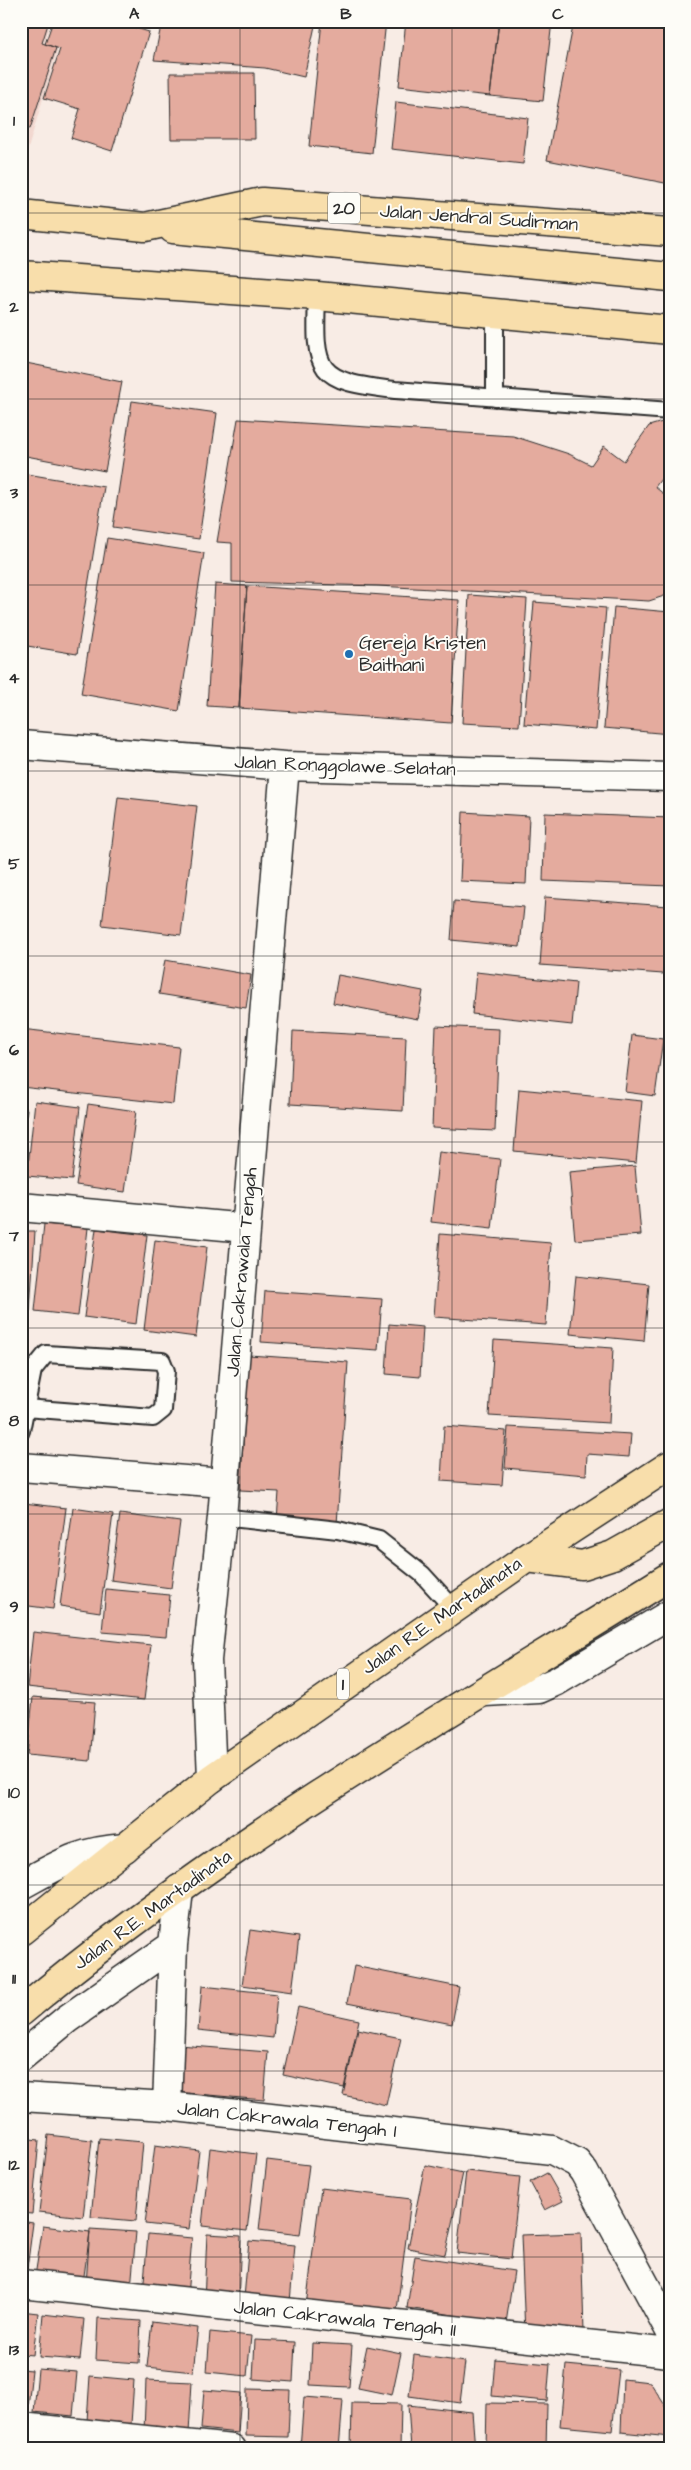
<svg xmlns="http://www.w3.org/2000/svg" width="691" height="2470" font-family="'Architects Daughter',sans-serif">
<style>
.built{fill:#f2d8d0}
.building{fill:#e4ab9e;stroke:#2b2b2b}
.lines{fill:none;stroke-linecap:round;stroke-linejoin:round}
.lane-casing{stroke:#2b2b2b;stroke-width:20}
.street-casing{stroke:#2b2b2b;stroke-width:31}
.highway-casing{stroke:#2b2b2b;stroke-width:31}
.lane{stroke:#fdfcf7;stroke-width:16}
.street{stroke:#fdfcf7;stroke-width:28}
.highway{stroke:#f8deab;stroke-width:28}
.grid{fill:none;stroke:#2b2b2b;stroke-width:1;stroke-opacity:0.55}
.poi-dot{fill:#1f6fb2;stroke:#fdfcf7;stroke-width:2}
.labels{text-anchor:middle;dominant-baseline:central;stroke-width:4;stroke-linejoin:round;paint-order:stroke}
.shield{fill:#fdfcf7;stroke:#6a6a68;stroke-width:1}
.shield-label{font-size:18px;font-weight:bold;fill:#2b2b2b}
.street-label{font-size:19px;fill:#2b2b2b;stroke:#fdfcf7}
.poi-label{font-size:19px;fill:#2b2b2b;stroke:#fdfcf7;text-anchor:start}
.neatline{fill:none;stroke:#2b2b2b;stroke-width:2}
.grid-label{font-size:16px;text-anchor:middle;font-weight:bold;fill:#2b2b2b}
</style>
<rect width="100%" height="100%" fill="#f8ece5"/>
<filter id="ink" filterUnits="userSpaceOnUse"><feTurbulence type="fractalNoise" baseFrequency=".02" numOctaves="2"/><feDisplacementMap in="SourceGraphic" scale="10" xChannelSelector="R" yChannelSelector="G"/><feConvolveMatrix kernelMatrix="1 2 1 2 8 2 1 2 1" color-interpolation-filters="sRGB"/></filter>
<g filter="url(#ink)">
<path class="built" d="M 21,21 L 51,21 L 44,43 L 58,48 L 22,169 Z
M 115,21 L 148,21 L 145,30 Z"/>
<path class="building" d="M 21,21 L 49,21 L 42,43 L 56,48 L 30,129 L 21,127 Z
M 53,21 L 113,21 L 149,32 L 112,151 L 71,138 L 80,109 L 44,98 L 60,49 L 45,44 Z
M 162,21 L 316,21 L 304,77 L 265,68 L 154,60 Z
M 322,21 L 386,21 L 372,153 L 309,146 Z
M 406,21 L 499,21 L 490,96 L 399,86 Z
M 499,21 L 552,21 L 543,101 L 490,96 Z
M 574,21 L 670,21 L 670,184 L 547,160 Z
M 170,73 L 254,73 L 255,139 L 171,139 Z
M 396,102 L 528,118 L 523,164 L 391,149 Z
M 21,362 L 122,382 L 105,471 L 21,455 Z
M 132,401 L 217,413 L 199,539 L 113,527 Z
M 238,419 L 513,436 L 569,454 L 591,465 L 604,446 L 624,461 L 649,426 L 669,420 L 670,467 L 655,487 L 670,499 L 670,594 L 649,601 L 378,586 L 232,582 L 232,543 L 217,542 Z
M 21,473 L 104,487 L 77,654 L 21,645 Z
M 107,538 L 204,553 L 179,711 L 81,694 Z
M 215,584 L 247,586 L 239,708 L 207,706 Z
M 247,586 L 459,600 L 451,723 L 239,708 Z
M 469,595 L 527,599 L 519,726 L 462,723 Z
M 534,602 L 606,608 L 596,730 L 524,724 Z
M 614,607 L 670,612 L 670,734 L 604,728 Z
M 118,797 L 197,806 L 181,935 L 102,925 Z
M 463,812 L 529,816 L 526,884 L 460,881 Z
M 545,813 L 670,818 L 670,886 L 543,881 Z
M 545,897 L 668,906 L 663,974 L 540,965 Z
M 454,901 L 524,907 L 520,947 L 451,940 Z
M 165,960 L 251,975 L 246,1008 L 159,994 Z
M 476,972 L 576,983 L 572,1025 L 472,1014 Z
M 338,975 L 423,991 L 418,1019 L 333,1003 Z
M 436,1026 L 499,1029 L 495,1131 L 432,1128 Z
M 21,1029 L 179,1047 L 173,1104 L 21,1087 Z
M 293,1031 L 406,1037 L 403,1111 L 290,1104 Z
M 632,1035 L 663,1039 L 655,1096 L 625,1092 Z
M 519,1089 L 642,1101 L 636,1163 L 514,1151 Z
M 35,1101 L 80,1107 L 72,1180 L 27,1176 Z
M 88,1104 L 136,1111 L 125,1192 L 76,1185 Z
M 21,1108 L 27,1109 L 21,1157 Z
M 439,1152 L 500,1159 L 492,1229 L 431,1222 Z
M 635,1166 L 641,1235 L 575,1240 L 569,1172 Z
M 44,1224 L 88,1228 L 78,1316 L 35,1311 Z
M 96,1229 L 147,1235 L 136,1324 L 84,1317 Z
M 21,1231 L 35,1231 L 30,1311 L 21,1310 Z
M 440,1234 L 551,1243 L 546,1325 L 434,1317 Z
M 155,1240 L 207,1247 L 196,1337 L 144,1330 Z
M 576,1276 L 649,1284 L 644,1341 L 570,1334 Z
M 265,1291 L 382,1299 L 378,1350 L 261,1342 Z
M 389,1324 L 423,1327 L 420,1377 L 386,1374 Z
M 494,1340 L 613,1348 L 609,1423 L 489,1416 Z
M 249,1355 L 348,1362 L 337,1524 L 277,1520 L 279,1492 L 240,1490 Z
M 444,1426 L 506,1431 L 502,1485 L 441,1481 Z
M 508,1427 L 631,1434 L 629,1457 L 587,1454 L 586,1475 L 505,1468 Z
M 24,1503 L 66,1508 L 53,1609 L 21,1605 L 21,1520 Z
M 73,1508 L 113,1514 L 100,1612 L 60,1606 Z
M 120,1514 L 180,1522 L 171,1588 L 111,1580 Z
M 106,1589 L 170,1595 L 166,1637 L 102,1632 Z
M 33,1632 L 151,1645 L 144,1700 L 27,1687 Z
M 33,1697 L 95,1702 L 90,1761 L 27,1755 Z
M 250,1930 L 299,1937 L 292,1992 L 242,1985 Z
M 354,1966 L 459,1987 L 452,2024 L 347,2003 Z
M 202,1986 L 277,1994 L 273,2038 L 198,2030 Z
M 298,2007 L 359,2020 L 344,2088 L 283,2075 Z
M 358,2029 L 401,2038 L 386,2105 L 343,2095 Z
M 179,2045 L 268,2052 L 264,2100 L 175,2092 Z
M 48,2135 L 92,2140 L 83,2217 L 39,2212 Z
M 21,2138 L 39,2140 L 32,2214 L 21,2213 Z
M 99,2138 L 143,2142 L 136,2221 L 91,2217 Z
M 155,2145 L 199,2151 L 189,2229 L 145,2224 Z
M 210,2148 L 256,2154 L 247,2231 L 202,2226 Z
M 267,2160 L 309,2165 L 300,2235 L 259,2230 Z
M 425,2165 L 463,2173 L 445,2255 L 408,2248 Z
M 466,2171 L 520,2177 L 511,2259 L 457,2253 Z
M 547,2173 L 563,2201 L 545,2210 L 530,2182 Z
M 321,2188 L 411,2199 L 396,2318 L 306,2306 Z
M 21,2221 L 33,2223 L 26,2276 L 21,2276 Z
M 43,2226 L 90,2232 L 83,2283 L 35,2276 Z
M 90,2229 L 136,2232 L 131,2288 L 86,2284 Z
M 581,2233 L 584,2332 L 525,2334 L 521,2235 Z
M 148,2234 L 192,2238 L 187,2296 L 143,2293 Z
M 207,2234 L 241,2236 L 238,2304 L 204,2302 Z
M 249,2241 L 295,2245 L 290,2302 L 244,2298 Z
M 415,2256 L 514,2271 L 506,2323 L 407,2308 Z
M 21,2311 L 38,2313 L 33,2355 L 21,2354 Z
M 43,2314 L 84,2319 L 80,2360 L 39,2357 Z
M 98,2318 L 141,2321 L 139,2363 L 96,2360 Z
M 152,2322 L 198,2328 L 193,2372 L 147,2367 Z
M 210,2332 L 251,2336 L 247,2376 L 207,2372 Z
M 255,2340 L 295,2342 L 293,2382 L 253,2379 Z
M 312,2343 L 352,2345 L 349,2387 L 310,2385 Z
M 367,2346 L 401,2353 L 392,2395 L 358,2388 Z
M 414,2355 L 465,2362 L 460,2403 L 409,2396 Z
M 495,2359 L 550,2364 L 547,2401 L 492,2396 Z
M 566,2365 L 619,2370 L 612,2431 L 560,2426 Z
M 21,2369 L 32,2370 L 27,2416 L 21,2415 Z
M 38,2369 L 77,2372 L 73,2416 L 34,2412 Z
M 90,2376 L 134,2380 L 131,2424 L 87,2421 Z
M 623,2379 L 650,2382 L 670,2413 L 670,2437 L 621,2432 Z
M 146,2380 L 192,2382 L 189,2433 L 144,2431 Z
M 247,2389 L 290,2390 L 288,2437 L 246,2436 Z
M 204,2390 L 241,2393 L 238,2433 L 201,2429 Z
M 304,2397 L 343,2400 L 339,2449 L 300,2448 Z
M 352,2403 L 401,2404 L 400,2449 L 351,2449 Z
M 487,2403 L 547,2404 L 546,2449 L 486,2449 Z
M 408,2405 L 472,2412 L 475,2449 L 411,2449 Z
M 634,2444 L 670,2448 L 670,2449 L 634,2449 Z"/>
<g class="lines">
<g class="lane-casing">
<path id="lane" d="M 317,296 C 314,373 316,381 395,390 L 670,411
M 495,315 L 495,398
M 21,1431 L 33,1370 L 46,1354 L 162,1361 L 166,1371 L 163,1410 L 153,1418 L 25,1408
M 222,1517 L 338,1530 L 379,1540 L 422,1574 L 453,1608"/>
</g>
<g class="street-casing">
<path id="street" d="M 21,745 L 285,766 L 670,777
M 21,1207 L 246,1228
M 21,1467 L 223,1483
M 485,1692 L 539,1689 L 557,1681 L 670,1614
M 212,1778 L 207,1660 L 222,1517 L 285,766
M 21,1885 C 60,1864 79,1851 125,1848
M 21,2057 L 67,2019 L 173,1945
M 21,2097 L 167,2106 L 552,2150 L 577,2163 L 584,2172 L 670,2331
M 167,2106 L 173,1945 L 179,1889
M 21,2284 L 670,2353
M 21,2427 L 232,2449"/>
</g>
<g class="highway-casing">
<path id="highway" d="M 21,214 L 145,227 L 262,202 L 670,232
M 173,229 L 670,277
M 21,275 L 317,296 L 670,330
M 527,1558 L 582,1565 L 613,1555 L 670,1523
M 21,1931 L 212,1778 L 527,1558 L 670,1465
M 21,2012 C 220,1843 450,1714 670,1576"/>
</g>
<use href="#lane" class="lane"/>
<use href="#street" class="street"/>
<use href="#highway" class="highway"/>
</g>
</g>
<path class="grid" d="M 240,21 L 240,2449M 452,21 L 452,2449M 21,213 L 670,213M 21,399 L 670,399M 21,585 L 670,585M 21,771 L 670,771M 21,956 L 670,956M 21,1142 L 670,1142M 21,1328 L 670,1328M 21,1514 L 670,1514M 21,1699 L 670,1699M 21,1885 L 670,1885M 21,2071 L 670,2071M 21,2257 L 670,2257"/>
<circle class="poi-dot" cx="349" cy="654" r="5"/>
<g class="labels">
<g class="shield">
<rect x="328" y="192.5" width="32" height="31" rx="4"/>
<rect x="337" y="1668.5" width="12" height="31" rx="4"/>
</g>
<g class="shield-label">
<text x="344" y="208">20</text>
<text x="343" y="1684">1</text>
</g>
<g class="street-label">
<text transform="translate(479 218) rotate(4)">Jalan Jendral Sudirman</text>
<text transform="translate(345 766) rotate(2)">Jalan Ronggolawe Selatan</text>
<text transform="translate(242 1272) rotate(-85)">Jalan Cakrawala Tengah</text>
<text transform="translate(442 1616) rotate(-35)">Jalan R.E. Martadinata</text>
<text transform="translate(153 1910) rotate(-36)">Jalan R.E. Martadinata</text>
<text transform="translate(287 2120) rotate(6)">Jalan Cakrawala Tengah I</text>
<text transform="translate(345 2319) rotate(6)">Jalan Cakrawala Tengah II</text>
</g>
<g class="poi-label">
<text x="359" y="643">Gereja Kristen<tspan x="359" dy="22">Baithani</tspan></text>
</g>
</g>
<rect width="691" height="2470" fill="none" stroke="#fdfcf7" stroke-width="55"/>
<rect x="28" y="28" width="636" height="2414" class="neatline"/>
<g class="grid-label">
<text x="134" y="19">A</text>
<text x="346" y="19">B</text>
<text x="558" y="19">C</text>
<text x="14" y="126">1</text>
<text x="14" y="312">2</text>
<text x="14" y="498">3</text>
<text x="14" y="683">4</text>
<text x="14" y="869">5</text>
<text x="14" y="1055">6</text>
<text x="14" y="1241">7</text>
<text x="14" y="1426">8</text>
<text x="14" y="1612">9</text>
<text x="14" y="1798">10</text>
<text x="14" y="1984">11</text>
<text x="14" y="2170">12</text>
<text x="14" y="2355">13</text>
</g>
</svg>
